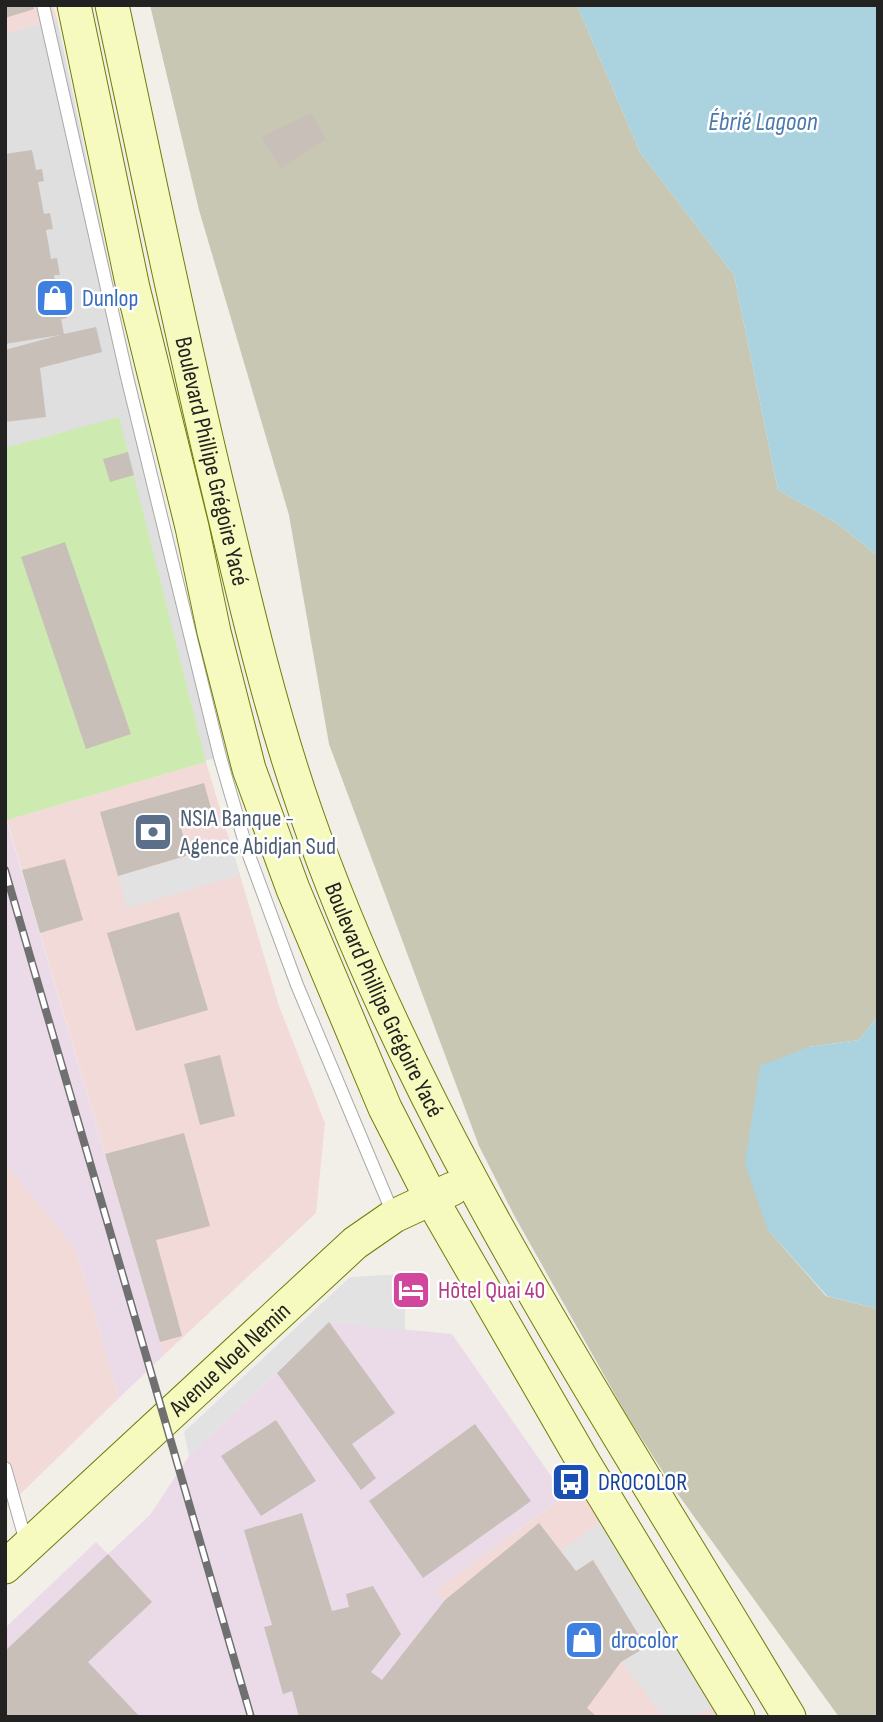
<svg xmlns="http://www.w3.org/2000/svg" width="883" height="1722" font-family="'Sofia Sans Condensed',sans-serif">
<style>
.residential{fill:#e0dfdf}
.commercial{fill:#f2dad9}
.industrial{fill:#ebdbe8}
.construction{fill:#c7c7b4}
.grass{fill:#cdebb0}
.parking{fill:#e2e2e2}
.water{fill:#aad3df}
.building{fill:#c7bfb8}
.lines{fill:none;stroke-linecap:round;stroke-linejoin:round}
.lane-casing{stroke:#a9a9a9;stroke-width:14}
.secondary-casing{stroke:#707d05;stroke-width:35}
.lane{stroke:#fff;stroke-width:12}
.secondary{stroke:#f7fabf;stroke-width:33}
.rail-casing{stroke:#707070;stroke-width:8}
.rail{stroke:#fff;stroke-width:5;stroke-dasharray:16;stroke-linecap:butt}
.labels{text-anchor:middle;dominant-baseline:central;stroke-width:5;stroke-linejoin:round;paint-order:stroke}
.shop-label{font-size:24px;fill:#366cbe;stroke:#fff;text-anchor:start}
.street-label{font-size:24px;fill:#222;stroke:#fff}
.service-label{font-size:24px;fill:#4e5e75;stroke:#fff;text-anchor:start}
.hotel-label{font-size:24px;fill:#b23c85;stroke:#fff;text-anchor:start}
.transit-label{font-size:24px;fill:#164399;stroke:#fff;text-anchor:start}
.water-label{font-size:26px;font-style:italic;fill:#4a7aab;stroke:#fff}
</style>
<rect width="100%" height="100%" fill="#f2efe9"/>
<path class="residential" d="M 57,19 L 121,320 L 225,755 L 7,820 L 5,34 Z"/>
<path class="commercial" d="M 5,5 L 53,5 L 57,19 L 5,34 Z
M 206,762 L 279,1006 L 325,1123 L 316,1213 L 164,1355 L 7,820 Z
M 5,1162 L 76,1250 L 119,1398 L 5,1509 Z
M 579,1486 L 726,1717 L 597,1717 L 434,1591 Z"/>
<path class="industrial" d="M 5,815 L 164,1355 L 119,1398 L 76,1250 L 5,1162 Z
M 329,1322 L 452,1334 L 565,1496 L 434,1591 L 597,1717 L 5,1717 L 5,1628 L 96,1542 L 108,1554 L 150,1515 L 189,1456 Z"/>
<path class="construction" d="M 150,5 L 577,5 L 640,152 L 734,275 L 778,490 L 835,522 L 878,556 L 878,1016 L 859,1040 L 808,1047 L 768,1230 L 826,1296 L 878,1309 L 878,1717 L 839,1717 L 672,1486 L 626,1414 L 515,1217 L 479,1146 L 329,744 L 289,515 L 199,210 Z"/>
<path class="grass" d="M 119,417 L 206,762 L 7,820 L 5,448 Z"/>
<path class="parking" d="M 231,844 L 240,875 L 127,908 L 118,876 Z
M 405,1274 L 405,1331 L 329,1322 L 189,1456 L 184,1432 L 350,1277 Z
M 602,1521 L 722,1704 L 689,1717 L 664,1717 L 621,1662 L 646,1646 L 593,1560 L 576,1571 L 561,1551 Z"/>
<path class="water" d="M 577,5 L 878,5 L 878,556 L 835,522 L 778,490 L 734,275 L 640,152 Z
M 878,1016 L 878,1309 L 827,1296 L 768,1230 L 745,1164 L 760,1066 L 808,1047 L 859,1040 Z"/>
<path class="building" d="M 5,5 L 33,5 L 34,9 L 5,18 Z
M 311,113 L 326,139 L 281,169 L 262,137 Z
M 32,150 L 36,170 L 42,169 L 44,181 L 38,182 L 44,214 L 50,213 L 53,229 L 46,230 L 51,259 L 57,258 L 60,275 L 54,275 L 59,305 L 65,304 L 67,318 L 61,319 L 64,334 L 96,327 L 102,352 L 40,368 L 46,417 L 5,422 L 5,350 L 60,335 L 5,344 L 5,154 Z
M 128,452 L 134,475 L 110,482 L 103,459 Z
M 65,542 L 131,734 L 86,749 L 21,557 Z
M 204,783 L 211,808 L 178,818 L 189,855 L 118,876 L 100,812 Z
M 65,859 L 83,920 L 40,933 L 22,870 Z
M 179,912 L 208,1010 L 136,1031 L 107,933 Z
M 220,1055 L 235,1116 L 200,1125 L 184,1064 Z
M 184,1133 L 210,1226 L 156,1240 L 182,1336 L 160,1342 L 105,1154 Z
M 329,1322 L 395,1413 L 352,1444 L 376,1478 L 361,1490 L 277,1373 Z
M 276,1420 L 316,1481 L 261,1516 L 221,1456 Z
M 475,1424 L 531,1501 L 423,1578 L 369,1501 Z
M 302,1513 L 332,1611 L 349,1607 L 346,1594 L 373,1586 L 401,1634 L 371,1672 L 382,1680 L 445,1600 L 539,1523 L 576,1571 L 593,1560 L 646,1647 L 621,1662 L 587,1708 L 597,1717 L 299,1717 L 292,1691 L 283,1694 L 264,1627 L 272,1625 L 244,1530 Z
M 108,1554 L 152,1602 L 88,1662 L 140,1717 L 5,1717 L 5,1651 Z"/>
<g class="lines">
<g class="lane-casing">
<path id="lane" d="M 43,5 L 127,377 L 220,757 L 247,850 L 297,985 L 394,1216
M 5,1468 L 26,1542"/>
</g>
<g class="secondary-casing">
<g id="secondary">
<path d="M 74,5 L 133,288 L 192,527 L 214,632 L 249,769 L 293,889 L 385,1108 L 432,1200 L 584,1463 L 738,1717"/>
<path id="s1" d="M 112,5 C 146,163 178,322 216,480 C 243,592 268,704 306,813 C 417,1134 617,1426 789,1717"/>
<path id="s2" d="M 5,1567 L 355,1243 L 394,1216 L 452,1189"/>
</g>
</g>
<use href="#lane" class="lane"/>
<use href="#secondary" class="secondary"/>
<g class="rail-casing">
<path id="rail" d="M 5,870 L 251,1717"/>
</g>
<use href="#rail" class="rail"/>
</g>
<defs>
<g id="shop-square" transform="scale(2.0125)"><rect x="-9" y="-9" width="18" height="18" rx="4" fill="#3f7fe0" stroke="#fff"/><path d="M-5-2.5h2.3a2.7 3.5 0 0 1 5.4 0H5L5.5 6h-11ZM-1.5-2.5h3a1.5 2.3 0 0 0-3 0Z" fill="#fff"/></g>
<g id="bank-square" transform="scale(2.0125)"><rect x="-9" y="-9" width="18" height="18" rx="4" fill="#5c6f8a" stroke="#fff"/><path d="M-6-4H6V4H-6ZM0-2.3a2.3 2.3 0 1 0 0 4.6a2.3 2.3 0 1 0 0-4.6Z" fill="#fff"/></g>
<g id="hotel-square" transform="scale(2.0125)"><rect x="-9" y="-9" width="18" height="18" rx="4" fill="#d1479c" stroke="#fff"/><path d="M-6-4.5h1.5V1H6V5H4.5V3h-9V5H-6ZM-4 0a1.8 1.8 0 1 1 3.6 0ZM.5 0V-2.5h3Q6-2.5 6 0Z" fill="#fff"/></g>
<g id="bus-square" transform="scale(2.0125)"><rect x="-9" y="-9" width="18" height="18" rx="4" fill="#1a4fb4" stroke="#fff"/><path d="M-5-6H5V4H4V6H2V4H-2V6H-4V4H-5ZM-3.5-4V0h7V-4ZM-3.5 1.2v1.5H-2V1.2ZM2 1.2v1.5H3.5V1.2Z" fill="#fff"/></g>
</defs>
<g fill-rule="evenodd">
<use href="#shop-square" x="55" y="298"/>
<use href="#bank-square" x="153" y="832"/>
<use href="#hotel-square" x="411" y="1290"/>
<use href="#bus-square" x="571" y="1482"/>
<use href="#shop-square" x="584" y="1640"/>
</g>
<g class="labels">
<g class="shop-label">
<text x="82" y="298">Dunlop</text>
<text x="611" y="1640">drocolor</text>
</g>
<g class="street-label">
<text stroke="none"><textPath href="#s1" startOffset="467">Boulevard Phillipe Grégoire Yacé</textPath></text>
<text stroke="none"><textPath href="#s1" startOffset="1034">Boulevard Phillipe Grégoire Yacé</textPath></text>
<text stroke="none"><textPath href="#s2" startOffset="306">Avenue Noel Nemin</textPath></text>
</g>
<g class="service-label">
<text x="180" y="818">NSIA Banque -<tspan x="180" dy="28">Agence Abidjan Sud</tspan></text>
</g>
<g class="hotel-label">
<text x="438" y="1290">Hôtel Quai 40</text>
</g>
<g class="transit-label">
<text x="598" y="1482">DROCOLOR</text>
</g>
<g class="water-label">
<text x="763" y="122">Ébrié Lagoon</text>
</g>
</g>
<rect width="883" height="1722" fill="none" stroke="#222222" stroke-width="14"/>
</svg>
